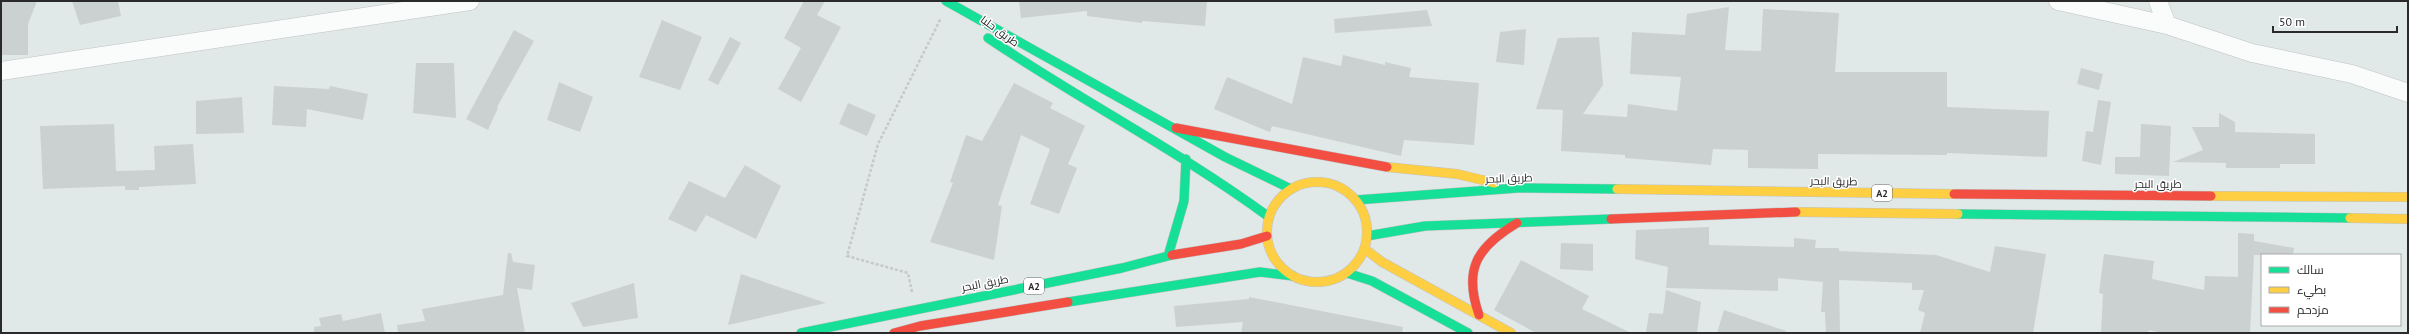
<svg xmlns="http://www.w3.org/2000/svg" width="2409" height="334" viewBox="0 0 2409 334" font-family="'PT Sans',Cairo,sans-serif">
	<rect width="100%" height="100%" fill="#e0e8e8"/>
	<!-- building -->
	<path fill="#cbd1d1" d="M1,1H37L28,24V55H1Z
		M72,1H118L121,16L80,25Z
		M804,1H825L817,15L841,27L801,102L778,89L801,48L784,38Z
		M1019,1H1207L1205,26L1142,21V23L1087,16V11L1021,18Z
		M1729,7L1725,50L1761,51L1763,9L1839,13L1835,72H1947V107L2049,111L2047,157L1947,153V155L1818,154V169L1748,168V150L1713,149L1711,165L1625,158V155L1561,151L1563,110L1536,109L1558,38L1599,37L1603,85L1583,114L1627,117L1628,104L1677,111L1681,77L1630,74L1632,32L1685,35L1687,14Z
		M1427,10L1432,26L1335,33L1334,19Z
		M662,20L702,37L680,90L639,77Z
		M1526,29L1524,65L1496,62L1500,32Z
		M514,30L534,41L497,107L498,108L488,130L466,119Z
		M730,37L741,43L718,85L708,80Z
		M1343,55L1385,65V62L1411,68L1409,77L1479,83L1474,145L1404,140L1401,156L1272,126L1270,132L1267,131L1214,109L1227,77L1292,104L1303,57L1341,66Z
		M416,63H454L456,118L413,113Z
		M2081,68L2103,74L2099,90L2077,84Z
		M559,82L593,97L580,132L547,120Z
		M1014,83L1053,103L1050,108L1085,126L1068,164L1077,168L1059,214L1030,204L1050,149L1021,135L998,205L1002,206L994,260L930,242L953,183L950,182L966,135L982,141Z
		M274,86L329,89L330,86L368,94L363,120L307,109L306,127L272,125Z
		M242,97L244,133L196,134V101Z
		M2098,100L2111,102L2101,165L2082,161L2086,131L2093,132Z
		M848,103L876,115L867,136L839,124Z
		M2219,113L2235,122V132L2315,134V164H2280V168H2226V163L2173,162L2203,150L2192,127H2219Z
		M114,124L116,171L155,170L154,146L193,144L196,184L139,187V190H125V186L43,189L40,126Z
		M2141,124L2171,126L2169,176L2115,174V157H2140Z
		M745,165L781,186L756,239L706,215L696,232L668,219L689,181L725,198Z
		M1709,227V245L1794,247V238L1816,240L1815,248H1839V251L1936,255L1990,272L1995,246L2046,254L2033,333H1920L1925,313L1918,310L1924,290H1912V283L1839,280L1840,333H1826L1825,312H1821L1823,282L1778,278V291L1666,288L1668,267L1635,259L1636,230Z
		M2238,233L2254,234V241L2294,248L2293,255H2254L2250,333H2162L2149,330L2148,333H2101L2103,294L2099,293L2104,254L2154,261L2152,279L2204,290L2205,276L2238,277Z
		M1561,243L1593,244V271L1560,269Z
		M508,253H511L513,262L535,265L532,290L517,288L525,333H398L397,325L425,321L422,309L503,295Z
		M1521,260L1589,296L1582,309L1631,333H1536L1494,310Z
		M741,274L826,303L728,325Z
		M634,283L638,318L583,327L571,303Z
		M1666,290L1701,302L1697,333H1646L1649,313L1663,314Z
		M1249,297L1403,327L1402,333H1241L1243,322L1176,327L1174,306L1249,299Z
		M1724,310L1786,331V333H1717Z
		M381,313L385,333H314V327L321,326L319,318L341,314L343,321Z"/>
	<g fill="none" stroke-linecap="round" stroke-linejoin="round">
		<defs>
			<path id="street" d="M2058,1L2167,25
				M2158,1L2167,25L2252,53L2352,74L2408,93
				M1,71L470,1"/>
			<path id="fast" d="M946,1L1225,157L1291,189
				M988,38C1080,100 1179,151 1269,217
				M1356,200L1518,188L1617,189
				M1958,214L2350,218
				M1367,236L1425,226L1611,219
				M1168,256L1184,201L1186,159
				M1347,273L1372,281L1468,333
				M1068,302L1260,272L1293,276
				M801,333L1122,268L1172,255"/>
			<path id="slow" d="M1387,167L1457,174L1495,183
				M1267 232a50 50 0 1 1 100 0a50 50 0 1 1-100 0Z
				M1617,189L1954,194
				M2211,196L2408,197
				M1796,212L1958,214
				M2350,218L2408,219
				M1365,249L1382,262L1511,333"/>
			<path id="jam" d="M1176,128L1387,167
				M1954,194L2211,196
				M1611,219L1796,212
				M1172,255L1241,244L1267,236
				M1479,315C1463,269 1477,247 1517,223
				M894,333L920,326L1068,302"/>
		</defs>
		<!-- street casing -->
		<use href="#street" stroke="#c1c2c2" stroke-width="19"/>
		<!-- fast casing -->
		<use href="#fast" stroke="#c1c2c2" stroke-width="10"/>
		<!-- slow casing -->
		<use href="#slow" stroke="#c1c2c2" stroke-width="10"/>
		<!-- jam casing -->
		<use href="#jam" stroke="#c1c2c2" stroke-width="10"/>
		<!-- path -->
		<path stroke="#c7c8c8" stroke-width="2.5" stroke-dasharray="3 2" stroke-linecap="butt" d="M912,292L908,273L847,256L878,144L941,18"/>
		<!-- street -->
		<use href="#street" stroke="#fafcfc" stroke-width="18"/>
		<!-- fast -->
		<use href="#fast" stroke="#16e098" stroke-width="9"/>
		<!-- slow -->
		<use href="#slow" stroke="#ffcf43" stroke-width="9"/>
		<!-- jam -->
		<use href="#jam" stroke="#f24e42" stroke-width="9"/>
	</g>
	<g text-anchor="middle" stroke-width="3" stroke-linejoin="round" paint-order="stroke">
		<!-- shield labels -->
		<g fill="#fff" stroke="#6a6a6a" stroke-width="1">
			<rect x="1872" y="185" width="20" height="16" rx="3"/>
			<rect x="1024" y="278" width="20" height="16" rx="3"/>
		</g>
		<g font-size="10" font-weight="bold" fill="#2a2a2a">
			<text x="1882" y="197">A2</text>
			<text x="1034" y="290">A2</text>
		</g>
		<!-- street labels -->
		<g font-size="11" fill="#2a2a2a" stroke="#fff">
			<text transform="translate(1000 31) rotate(36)" y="4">طريق حلبا</text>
			<text transform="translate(1509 178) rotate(-2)" y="4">طريق البحر</text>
			<text transform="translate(1834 181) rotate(1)" y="4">طريق البحر</text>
			<text x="2158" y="188">طريق البحر</text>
			<text transform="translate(985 283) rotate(-11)" y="4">طريق البحر</text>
		</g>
	</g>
	<!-- border -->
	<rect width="2409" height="334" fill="none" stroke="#2a2a2a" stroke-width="4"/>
	<!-- legend -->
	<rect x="2261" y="254" width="140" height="72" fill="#ffffff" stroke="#aaaaaa"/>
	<rect x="2269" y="267" width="20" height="6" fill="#16e098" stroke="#aaaaaa"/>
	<text x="2297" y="274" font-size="12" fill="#2a2a2a">سالك</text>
	<rect x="2269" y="287" width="20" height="6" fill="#ffcf43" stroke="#aaaaaa"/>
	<text x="2297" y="294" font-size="12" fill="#2a2a2a">بطيء</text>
	<rect x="2269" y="307" width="20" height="6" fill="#f24e42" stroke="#aaaaaa"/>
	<text x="2297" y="314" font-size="12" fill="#2a2a2a">مزدحم</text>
	<!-- scale -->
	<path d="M2273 26v6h124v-6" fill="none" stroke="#2a2a2a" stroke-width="2"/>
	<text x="2279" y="26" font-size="12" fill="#2a2a2a" stroke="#ffffff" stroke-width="3" paint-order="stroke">50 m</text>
</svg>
